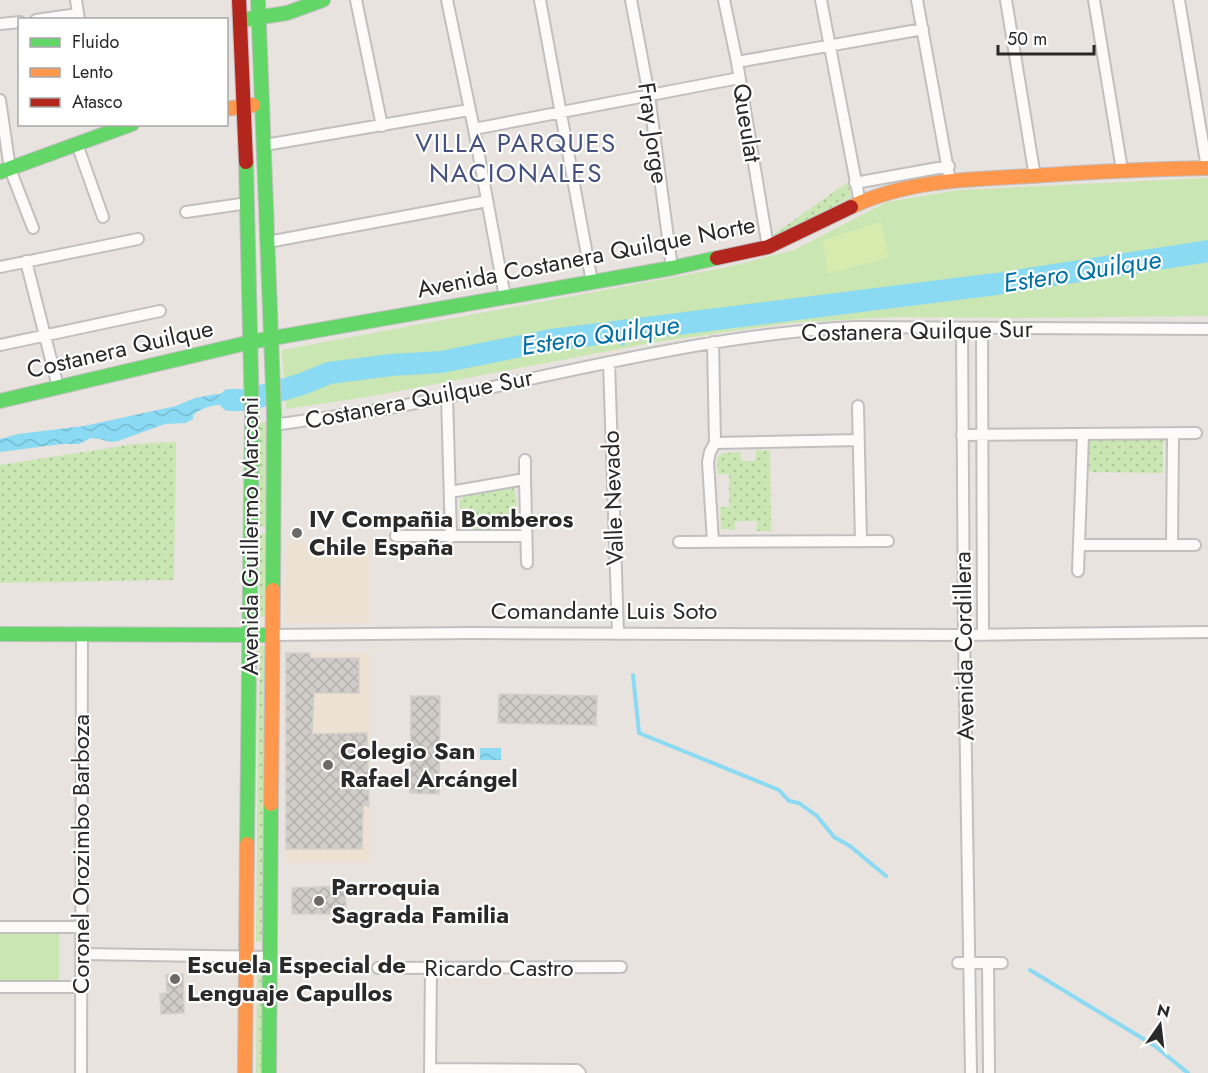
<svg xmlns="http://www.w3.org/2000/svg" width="1208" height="1073" viewBox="0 0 1208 1073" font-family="Jost,sans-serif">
	<defs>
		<pattern id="grass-dots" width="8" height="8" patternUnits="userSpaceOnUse" patternTransform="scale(1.5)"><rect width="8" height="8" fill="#cae6b3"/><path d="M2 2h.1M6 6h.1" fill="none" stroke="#aec59a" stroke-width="1.8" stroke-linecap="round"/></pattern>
		<pattern id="water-waves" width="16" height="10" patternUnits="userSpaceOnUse" patternTransform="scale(1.5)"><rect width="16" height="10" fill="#89daf2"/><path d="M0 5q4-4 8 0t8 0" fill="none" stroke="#76bbd0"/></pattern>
		<pattern id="building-cross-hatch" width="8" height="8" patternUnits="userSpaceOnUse" patternTransform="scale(1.5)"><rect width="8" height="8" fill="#d0cdc9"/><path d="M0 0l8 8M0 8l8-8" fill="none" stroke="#b3b0ad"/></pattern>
	</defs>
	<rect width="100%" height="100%" fill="#e8e3de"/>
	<!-- education -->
	<path fill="#ede2d1" d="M286,542H369V623H286Z
		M286,653H370V862H286Z"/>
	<!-- grass -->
	<path fill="url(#grass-dots)" d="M848,182L851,197L774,238V234Z
		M267,421V526H258L259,424Z
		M1087,439L1163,440V473L1087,472Z
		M176,442L174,580L0,583V465L135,444Z
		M756,450H770L771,531H756L757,521H735V530L721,529L720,507H729V474H718L717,458L723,453L740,452L742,461H755Z
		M513,487C519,497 517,517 514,529H464L460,524V500L466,495Z
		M267,533L266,616L259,617L260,534Z
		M259,646H267L264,942H256Z
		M257,971H265L264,1073H256Z"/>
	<!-- park -->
	<path fill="#cae6b3" d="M1208,178V316L1018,318L894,317L791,323L656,342L373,396L286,409L282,350L728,267L794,250L887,202L959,190Z
		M0,933H59V982L0,983Z"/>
	<!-- pitch -->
	<path fill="#d7ebaf" d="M881,222L889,257L828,274L823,240Z"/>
	<!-- water -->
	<path fill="url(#water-waves)" d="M248,391L247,410C231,401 207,403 193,415V419L186,423L165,424L118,441L110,442L100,439L91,438L79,444H62L0,452V439L18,434L84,426L176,406L195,398L217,394L239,396Z
		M480,748H501V760H480Z"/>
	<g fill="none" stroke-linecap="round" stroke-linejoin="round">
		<!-- stream -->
		<path stroke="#89daf2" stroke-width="4" d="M612,332L623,344
			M633,675L639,733L779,790L789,801L799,803L817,816L834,837L850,846L886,876
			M1030,970L1155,1046L1188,1073"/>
		<!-- river -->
		<path stroke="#89daf2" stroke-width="22" d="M230,400H248L302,384L329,373L391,365L441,362L551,340L996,284L1208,251"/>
	</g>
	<!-- building -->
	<path fill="url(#building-cross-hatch)" stroke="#d3cfca" stroke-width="1.5" d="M286,653H310V658H359V693H314L312,734L367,733L369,806H363L362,849H286Z
		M499,694L597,696L596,725L498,723Z
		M411,696H440L439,794L410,793Z
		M344,886L347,914H292V888Z
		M183,974L184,1013L161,1014L160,994L167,993L166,975Z"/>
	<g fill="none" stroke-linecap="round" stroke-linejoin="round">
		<defs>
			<path id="street" d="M76,0L79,20
				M356,0L382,126
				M447,0L474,129L505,297
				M540,0L592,282
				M631,0L649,95L672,268
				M724,0L737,62L768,247
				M821,0L860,203
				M917,0L950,181
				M1006,0L1035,177
				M1094,0L1122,170
				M1179,0L1207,168
				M36,20L78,14
				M0,24L20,22
				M737,62L923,29
				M0,100L10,169L33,228
				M474,129L739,78
				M77,144L103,217
				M265,145L469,110
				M855,183L949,166
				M186,212L248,203
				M268,242L487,201
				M26,261L58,387
				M0,267L138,239
				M962,329L964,635L971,1073
				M982,329L983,635
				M713,342L715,443L859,440
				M0,345L160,311
				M609,362L618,634
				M447,396L451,537
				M858,406L861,541
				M274,425C314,419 355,414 395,407C548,378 699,335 855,327L1208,329
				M962,435L1196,433
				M525,479V460
				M450,492L525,479L527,563
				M396,536H526
				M679,542L888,541
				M713,542L708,462L710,452L715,443
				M1079,545H1195
				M1172,545L1173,435
				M1078,571L1083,435
				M272,635L472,633L964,635L1208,632
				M0,927H81
				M81,954L270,957
				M958,963H1002
				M988,963L989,1073
				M378,968L621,967
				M0,987H81
				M430,1069L577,1070L580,1073
				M81,1073L82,635
				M430,1073L431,968"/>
			<path id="fast" d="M258,0L274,414L273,590
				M248,19L287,13L323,0
				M246,162L252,417L247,844
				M0,172L132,124
				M0,401L251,342L672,268L717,258
				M0,634L272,635
				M269,1073L271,804"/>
			<path id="slow" d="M226,109L253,105
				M851,207C907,180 970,179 1030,176C1089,172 1149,169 1208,168
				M271,804L273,590
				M245,1073L247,844"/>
			<path id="jam" d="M239,0L246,162
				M717,258L768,247L851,207"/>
		</defs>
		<!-- street casing -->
		<use href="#street" stroke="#c1bfc0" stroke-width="14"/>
		<!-- fast casing -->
		<use href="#fast" stroke="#c1bfc0" stroke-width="16"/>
		<!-- slow casing -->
		<use href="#slow" stroke="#c1bfc0" stroke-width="16"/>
		<!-- jam casing -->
		<use href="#jam" stroke="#c1bfc0" stroke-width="16"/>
		<!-- street -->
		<use href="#street" stroke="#fcfbfa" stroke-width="10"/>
		<!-- fast -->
		<use href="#fast" stroke="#63d668" stroke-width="14"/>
		<!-- slow -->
		<use href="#slow" stroke="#ff974d" stroke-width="14"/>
		<!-- jam -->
		<use href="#jam" stroke="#b3261e" stroke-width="14"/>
	</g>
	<!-- markers -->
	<g fill="#6c6a68" stroke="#fff" stroke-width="2">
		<circle cx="297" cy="533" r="6"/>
		<circle cx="328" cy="765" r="6"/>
		<circle cx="319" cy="901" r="6"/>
		<circle cx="175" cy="979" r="6"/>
	</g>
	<g text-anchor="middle" stroke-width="4.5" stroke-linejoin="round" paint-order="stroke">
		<!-- street labels -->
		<g font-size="24" fill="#292929" stroke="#fff">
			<text transform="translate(747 123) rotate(81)" y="8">Queulat</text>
			<text transform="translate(653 133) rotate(82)" y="8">Fray Jorge</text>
			<text transform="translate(586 257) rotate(-11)" y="8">Avenida Costanera Quilque Norte</text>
			<text transform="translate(917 331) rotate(-1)" y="8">Costanera Quilque Sur</text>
			<text transform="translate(120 349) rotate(-13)" y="8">Costanera Quilque</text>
			<text transform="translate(419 399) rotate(-11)" y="8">Costanera Quilque Sur</text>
			<text transform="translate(613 498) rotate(-92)" y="8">Valle Nevado</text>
			<text transform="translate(250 536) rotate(-90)" y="8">Avenida Guillermo Marconi</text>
			<text x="604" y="619">Comandante Luis Soto</text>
			<text transform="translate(964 646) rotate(-91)" y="8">Avenida Cordillera</text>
			<text transform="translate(81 854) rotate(-90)" y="8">Coronel Orozimbo Barboza</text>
			<text x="499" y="976">Ricardo Castro</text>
		</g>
		<!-- poi labels -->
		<g font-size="24" font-weight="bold" fill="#292929" stroke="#fff" text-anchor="start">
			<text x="309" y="527">IV Compañia Bomberos<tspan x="309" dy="28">Chile España</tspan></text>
			<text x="340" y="759">Colegio San<tspan x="340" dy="28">Rafael Arcángel</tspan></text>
			<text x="331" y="895">Parroquia<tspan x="331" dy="28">Sagrada Familia</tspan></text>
			<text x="187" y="973">Escuela Especial de<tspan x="187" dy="28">Lenguaje Capullos</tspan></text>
		</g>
		<!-- neighbourhood labels -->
		<g font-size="26" letter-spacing="1.5" fill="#45517e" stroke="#fff">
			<text x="516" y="152">VILLA PARQUES<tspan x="516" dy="30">NACIONALES</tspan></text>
		</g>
		<!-- water labels -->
		<g font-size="26" font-style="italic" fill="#0071a5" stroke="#fff">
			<text transform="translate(1082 271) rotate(-9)" y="9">Estero Quilque</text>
			<text transform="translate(600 335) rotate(-8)" y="9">Estero Quilque</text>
		</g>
	</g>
	<!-- legend -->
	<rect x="18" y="18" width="210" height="108" fill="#ffffff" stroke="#a9a9a9" stroke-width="1.5"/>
	<rect x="30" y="38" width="30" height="9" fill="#63d668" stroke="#a9a9a9" stroke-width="1.5"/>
	<text x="72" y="48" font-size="18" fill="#292929">Fluido</text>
	<rect x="30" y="68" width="30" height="9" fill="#ff974d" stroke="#a9a9a9" stroke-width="1.5"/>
	<text x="72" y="78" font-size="18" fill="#292929">Lento</text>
	<rect x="30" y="98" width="30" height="9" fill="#b3261e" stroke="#a9a9a9" stroke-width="1.5"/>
	<text x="72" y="108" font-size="18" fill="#292929">Atasco</text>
	<!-- north arrow -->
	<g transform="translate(1160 1025) rotate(14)" stroke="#ffffff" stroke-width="4.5" paint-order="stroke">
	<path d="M0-4.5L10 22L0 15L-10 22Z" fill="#292929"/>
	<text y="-9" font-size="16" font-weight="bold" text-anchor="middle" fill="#292929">N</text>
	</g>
	<!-- scale -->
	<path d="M998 45v9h96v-9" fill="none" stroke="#292929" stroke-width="3"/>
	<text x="1007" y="45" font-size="18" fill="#292929" stroke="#ffffff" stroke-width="4.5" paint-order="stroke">50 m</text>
</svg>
